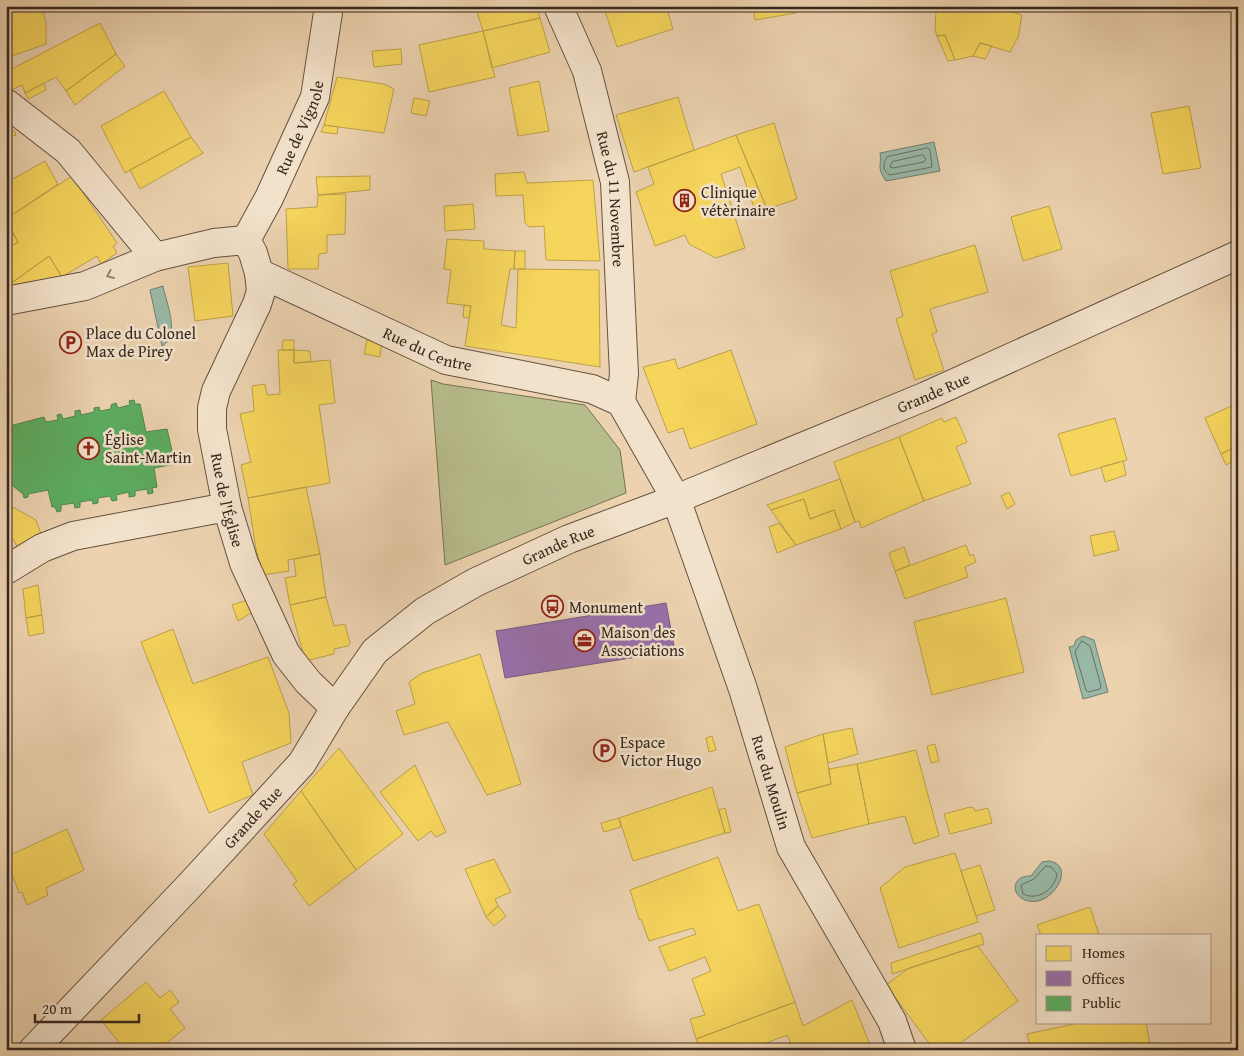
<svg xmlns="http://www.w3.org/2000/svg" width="1244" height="1056" viewBox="0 0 1244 1056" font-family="'Gentium Book Plus',serif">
	<rect width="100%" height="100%" fill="#ecd2af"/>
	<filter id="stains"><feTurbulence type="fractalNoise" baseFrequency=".004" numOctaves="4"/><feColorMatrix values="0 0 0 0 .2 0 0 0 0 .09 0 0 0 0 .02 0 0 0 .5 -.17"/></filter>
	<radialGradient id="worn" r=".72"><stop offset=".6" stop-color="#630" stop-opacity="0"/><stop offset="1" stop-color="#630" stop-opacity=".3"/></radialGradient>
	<!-- green -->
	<path fill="#b7bc8b" stroke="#767254" d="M431,380L443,384L585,405L620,450L626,493L445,565Z"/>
	<!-- water -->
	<path fill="#99b8a7" stroke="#717e70" d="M934,142L940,171L886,181C876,167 882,166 880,153Z
		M163,286C166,302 181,336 162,346L150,290Z
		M1083,636L1094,640L1108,692L1083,699L1069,647L1074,646L1076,640Z
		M1049,861C1074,865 1057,897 1038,901C1011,905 1007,875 1031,876L1042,862Z"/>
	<!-- homes -->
	<path fill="#f6d55c" stroke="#bca149" d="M6,6H41L46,22V44L6,58Z
		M475,6H536L540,18L483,31Z
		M611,6H666L673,29L617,47L604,8Z
		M753,6H795L796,13L755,20Z
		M958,6H992L1022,15L1018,37L1010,52L980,43L973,56L955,60L945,35L937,36L935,30L936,10Z
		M540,18L550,52L492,68L483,31Z
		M100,23L116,54L66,91L56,77L25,93L22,85L9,91L6,87V72Z
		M483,31L495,77L429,92L419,45Z
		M945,35L955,60L948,61L937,36Z
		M980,43L992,46L985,59L973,56Z
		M401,49L402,64L374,67L372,51Z
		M116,54L125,66L75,105L66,91Z
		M337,77L384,84L394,89L384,133L324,125Z
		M539,81L549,131L518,136L509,88Z
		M44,83L46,90L28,99L25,93Z
		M164,91L191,137L125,173L101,126Z
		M678,97L694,150L634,172L616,115Z
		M414,98L430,101L426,116L411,113Z
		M1189,106L1201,168L1163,174L1151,113Z
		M774,123L797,199L767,209L736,135Z
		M6,124L15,132L16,135L6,138Z
		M324,125L338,127L337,134L321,132Z
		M736,135L767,209L756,213L740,167L721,174L745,248L716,258L689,244L685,235L655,246L636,192L654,184L648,167Z
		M191,137L203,153L140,189L130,170Z
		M45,161L58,184L6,219V183Z
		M524,172L527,183L593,180L600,261L546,260L544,226L529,227L525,223L523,195L496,196L495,174Z
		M72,176L117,243L113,246L117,253L101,264L97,256L62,277L49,256L6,287V250L18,242L6,219Z
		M370,176V190L318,195L316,177Z
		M346,194L345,234L327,235V253L319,254L318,269H288L286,209L317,207L318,195Z
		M473,204L475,229L445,231L444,206Z
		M1049,206L1062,249L1023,261L1011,217Z
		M6,222L18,242L6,250Z
		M447,239L484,241V249L515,251L514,269H510L501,325L516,328L518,269L599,270L600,367L465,346L471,306L447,303L451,270L444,269Z
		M975,245L988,292L930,309L937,332L932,334L944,370L915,380L896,319L903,316L890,271Z
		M515,251H525V269H514Z
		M49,256L62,277L6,289V287Z
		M228,263L233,316L195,321L188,267Z
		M464,305L471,306L469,318L463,317Z
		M283,340H294V350H282Z
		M367,340L382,343L380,357L364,354Z
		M278,350H294V363L330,360L335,403L319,405L330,483L248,498L241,465L251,462L240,414L254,411L252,386L265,384L267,395L280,394Z
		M294,350L310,351L311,362L294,363Z
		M731,350L757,424L690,449L683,428L668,433L643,367L675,359L678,369Z
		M1238,403V446L1221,454L1205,418Z
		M956,417L967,442L956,447L971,484L924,501L899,437L942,418L944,422Z
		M1115,418L1127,460L1071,476L1058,434Z
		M899,437L924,501L861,528L859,521L855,522L834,462Z
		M1238,446V459L1226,465L1221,454Z
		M1123,461L1126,475L1105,482L1101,467Z
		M840,479L855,522L841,529L834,510L810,519L804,499L771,510L767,505Z
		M306,487L320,554L288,560L289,571L263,575L256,549L248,498Z
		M1009,492L1015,504L1007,509L1001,496Z
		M804,499L810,519L834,510L841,529L796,545L771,510Z
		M7,504L36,520L41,534L17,546L10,534L6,535Z
		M779,523L796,545L777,553L769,527Z
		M1114,531L1119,550L1094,556L1090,536Z
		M966,545L970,556L973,554L976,562L965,567L968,577L905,599L895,571Z
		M904,547L910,565L895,571L889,553Z
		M320,554L326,597L290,605L285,578L296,576L294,559Z
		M38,585L42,615L26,618L23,589Z
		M326,597L334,626L345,624L350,643L348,646L334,649V654L305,661L290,605Z
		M1006,598L1024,672L932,695L914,622Z
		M247,600L251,613L238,621L232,605Z
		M42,615L44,633L29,636L26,618Z
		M173,629L193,684L268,657L289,713L291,743L242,762L253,795L209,813L141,642Z
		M480,654L521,784L487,795L448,722L404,735L396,711L415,704L409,682L422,673Z
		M852,728L858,754L828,763L823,734Z
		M823,734L831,784L797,793L785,747Z
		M712,736L716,750L709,752L706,738Z
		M935,744L939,761L931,763L927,746Z
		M339,748L403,834L356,870L301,791Z
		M916,750L939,836L914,844L905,816L869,824L857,764Z
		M857,764L869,824L812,838L797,793L831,784L829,769Z
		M415,765L446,832L436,837L431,831L418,841L380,792Z
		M712,787L725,833L633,861L619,818Z
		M301,791L356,870L309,906L293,884L297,881L264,834Z
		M970,807L974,808L975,811L988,808L992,823L950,834L944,814Z
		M725,808L731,832L725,833L719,810Z
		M619,818L621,827L604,832L601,823Z
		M67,829L84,870L46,888L48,895L27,905L22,892L19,893L6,857Z
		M955,853L978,922L899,948L880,888L905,867Z
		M718,857L738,911L759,904L795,1002L696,1039L690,1019L705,1015L692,979L711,971L705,957L669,971L659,947L696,934L693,928L649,941L641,919H639L630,890Z
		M494,859L511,892L495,899L498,906L486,917L465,869Z
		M980,865L995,910L976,916L961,871Z
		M498,906L506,916L494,926L486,917Z
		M1090,907L1099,935H1041L1037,925Z
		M981,933L984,944L892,974L891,963Z
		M978,946L1018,1001L951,1050H934L886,985L909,968Z
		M146,982L160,998L170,990L179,1002L170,1009L185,1028L158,1050H125L101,1020Z
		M852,1000L872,1050H794L787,1035L748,1050H701L696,1039L795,1002L803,1026Z
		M1083,1022H1146L1151,1050H1031L1027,1034Z"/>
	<!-- offices -->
	<path fill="#9970ab" stroke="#7b5a81" d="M666,603L675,651L505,678L496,631Z"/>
	<!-- public -->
	<path fill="#5aae61" stroke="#4f864d" d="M134,400L135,404H140L146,432L167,429L175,464L154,468L157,487L152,488L153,493L148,494L147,489L135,491V496L129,497V492L116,495L117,500L112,501L110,496L98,498V503L93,504L92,500L80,502V507L75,508L74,503L61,505V511L57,512L55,507H52L48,490L28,494V497L24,498L23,494L13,486L6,487V427L44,417L46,422L58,420L57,415L61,414L63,419L75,416V411L80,410L81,415L94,412V408L99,407L100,411L111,409V405L116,403L118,408L130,405L129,401Z"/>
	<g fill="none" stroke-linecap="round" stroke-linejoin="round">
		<!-- shore -->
		<path stroke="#677062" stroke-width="1" d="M928,148L930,150L932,167L890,175C882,171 883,163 887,157Z
			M923,155L926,159L924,162L893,168L890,167L892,162Z
			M1082,641L1090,646L1101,686L1100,689L1088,692L1086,690L1075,652Z
			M1046,866L1051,867L1057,874C1055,890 1037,901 1023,894L1021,885L1034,879Z"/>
		<defs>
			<g id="minor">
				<path id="s1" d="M558,6L587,71L615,182L624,374L621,402"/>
				<path d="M6,103L68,151L155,257"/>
				<path id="s2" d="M246,240L269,198L315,97L329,6"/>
				<path id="s3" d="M259,273L261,291L257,304L216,391L212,408V429L227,507L244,563L286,654L308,682L335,708"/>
				<path id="s4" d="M6,301L85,286L155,257L214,243L246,240L253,253L259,273L446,360L592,389L621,402L676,499L743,689L791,847L892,1021L902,1050"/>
				<path d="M6,570L42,548L73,536L227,507"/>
				<path id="s5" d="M33,1050L192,883L302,763L335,708L375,651L425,611L476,582L569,539L676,499L926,396L1238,255"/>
			</g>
		</defs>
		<!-- minor casing -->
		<use href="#minor" stroke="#635242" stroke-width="30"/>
		<!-- minor -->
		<use href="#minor" stroke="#f3e2cb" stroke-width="28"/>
	</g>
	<!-- one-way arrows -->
	<defs><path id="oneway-chevron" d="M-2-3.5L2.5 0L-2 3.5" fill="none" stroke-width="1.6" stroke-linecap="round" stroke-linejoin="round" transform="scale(1.25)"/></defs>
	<use stroke="#948474" href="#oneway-chevron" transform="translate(110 275) rotate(157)"/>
	<!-- icons -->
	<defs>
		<symbol id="building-ring" viewBox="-11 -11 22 22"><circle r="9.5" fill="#f3e2cb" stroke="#8f2418" stroke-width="1.5"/><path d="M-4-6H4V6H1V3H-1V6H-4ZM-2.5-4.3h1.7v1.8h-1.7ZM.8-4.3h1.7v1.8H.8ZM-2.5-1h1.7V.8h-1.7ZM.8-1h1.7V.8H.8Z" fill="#8f2418"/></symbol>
		<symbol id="parking-ring" viewBox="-11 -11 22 22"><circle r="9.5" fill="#f3e2cb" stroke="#8f2418" stroke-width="1.5"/><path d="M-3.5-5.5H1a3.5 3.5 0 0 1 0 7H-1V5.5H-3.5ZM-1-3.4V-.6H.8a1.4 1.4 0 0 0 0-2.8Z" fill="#8f2418"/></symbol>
		<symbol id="church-ring" viewBox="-11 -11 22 22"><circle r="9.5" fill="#f3e2cb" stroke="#8f2418" stroke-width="1.5"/><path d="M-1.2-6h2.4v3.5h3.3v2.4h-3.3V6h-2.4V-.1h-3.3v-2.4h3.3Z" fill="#8f2418"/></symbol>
		<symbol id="bus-ring" viewBox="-11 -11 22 22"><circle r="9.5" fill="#f3e2cb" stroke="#8f2418" stroke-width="1.5"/><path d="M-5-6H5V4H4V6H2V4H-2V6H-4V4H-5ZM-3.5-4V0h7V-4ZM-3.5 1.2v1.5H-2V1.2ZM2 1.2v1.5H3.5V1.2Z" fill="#8f2418"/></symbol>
		<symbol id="office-ring" viewBox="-11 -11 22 22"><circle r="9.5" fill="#f3e2cb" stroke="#8f2418" stroke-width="1.5"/><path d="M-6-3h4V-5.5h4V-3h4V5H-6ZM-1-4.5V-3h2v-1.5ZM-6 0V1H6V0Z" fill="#8f2418"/></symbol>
	</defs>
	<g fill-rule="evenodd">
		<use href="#building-ring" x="672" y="188" width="25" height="25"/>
		<use href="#parking-ring" x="58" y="330" width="25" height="25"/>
		<use href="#church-ring" x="76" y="436" width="25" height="25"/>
		<use href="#bus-ring" x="540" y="594" width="25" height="25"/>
		<use href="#office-ring" x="572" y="628" width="25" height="25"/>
		<use href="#parking-ring" x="592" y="738" width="25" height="25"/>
	</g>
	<g text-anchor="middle" stroke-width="5" stroke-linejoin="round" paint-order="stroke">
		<!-- street labels -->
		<g font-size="16" fill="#35271e" stroke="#f3e2cb">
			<text dy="6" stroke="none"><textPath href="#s2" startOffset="125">Rue de Vignole</textPath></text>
			<text dy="6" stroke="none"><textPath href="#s1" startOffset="202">Rue du 11 Novembre</textPath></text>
			<text dy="6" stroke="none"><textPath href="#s4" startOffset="470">Rue du Centre</textPath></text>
			<text dy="6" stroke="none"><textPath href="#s5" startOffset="1145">Grande Rue</textPath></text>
			<text dy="6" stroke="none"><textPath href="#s3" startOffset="239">Rue de l'Église</textPath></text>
			<text dy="6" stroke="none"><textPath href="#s5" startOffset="740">Grande Rue</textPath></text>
			<text dy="6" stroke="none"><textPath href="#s4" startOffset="1082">Rue du Moulin</textPath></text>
			<text dy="6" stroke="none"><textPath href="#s5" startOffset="320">Grande Rue</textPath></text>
		</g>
		<!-- poi labels -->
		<g font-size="16" fill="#35271e" stroke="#f3e2cb" text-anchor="start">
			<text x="701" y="198">Clinique<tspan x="701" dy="18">vétèrinaire</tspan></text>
			<text x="86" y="339">Place du Colonel<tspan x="86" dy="18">Max de Pirey</tspan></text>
			<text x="105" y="445">Église<tspan x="105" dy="18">Saint-Martin</tspan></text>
			<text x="569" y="613">Monument</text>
			<text x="601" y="638">Maison des<tspan x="601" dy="18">Associations</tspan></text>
			<text x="620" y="748">Espace<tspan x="620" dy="18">Victor Hugo</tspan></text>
		</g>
	</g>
	<!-- margin -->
	<rect width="1244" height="1056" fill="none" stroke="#ecd2af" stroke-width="25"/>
	<rect x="8" y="8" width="1229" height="1041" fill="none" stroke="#35271e" stroke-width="2.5"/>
	<rect x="12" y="12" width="1219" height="1031" fill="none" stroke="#35271e"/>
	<!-- legend -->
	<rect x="1036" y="934" width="175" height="90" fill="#f3e2cb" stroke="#a79786"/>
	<rect x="1046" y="946" width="25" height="15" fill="#f6d55c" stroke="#a79786"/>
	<text x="1082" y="958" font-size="15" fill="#35271e">Homes</text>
	<rect x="1046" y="971" width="25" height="15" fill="#9970ab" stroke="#a79786"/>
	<text x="1082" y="984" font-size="15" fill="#35271e">Offices</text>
	<rect x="1046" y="996" width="25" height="15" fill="#5aae61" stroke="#a79786"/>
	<text x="1082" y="1008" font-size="15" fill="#35271e">Public</text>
	<!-- scale -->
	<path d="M35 1014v8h104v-8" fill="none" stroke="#35271e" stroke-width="2.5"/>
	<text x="42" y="1014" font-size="15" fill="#35271e" stroke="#f3e2cb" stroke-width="4" paint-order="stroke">20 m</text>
	<rect width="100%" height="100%" filter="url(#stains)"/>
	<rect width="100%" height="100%" fill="url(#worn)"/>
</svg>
